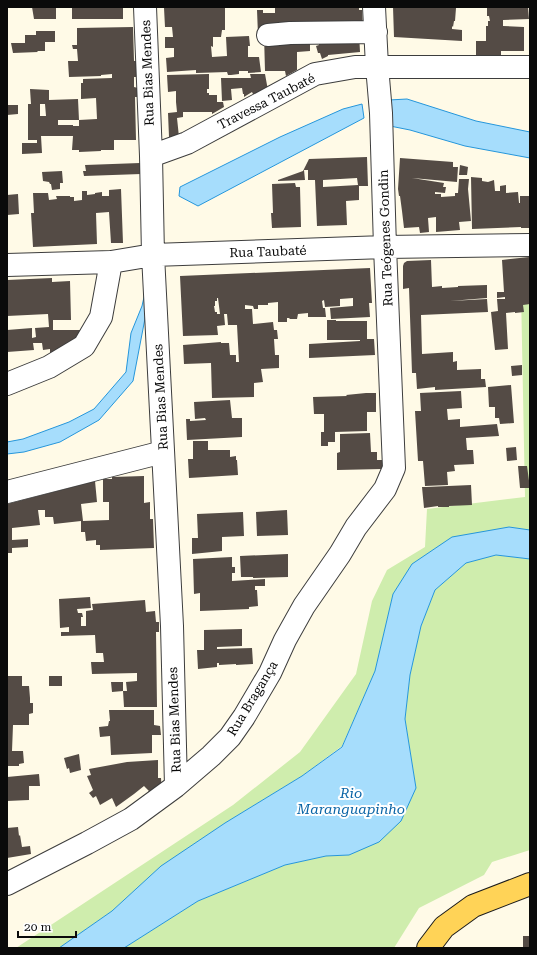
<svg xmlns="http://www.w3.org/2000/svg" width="537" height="955" viewBox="0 0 537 955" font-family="'Roboto Serif',serif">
	<rect width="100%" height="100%" fill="#fffae7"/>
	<!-- green -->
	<path fill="#cfedad" d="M530,290V530L509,527L393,594L375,671L342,746L302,776L225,823L162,866L112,911L59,948H16L233,805L300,752L356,674L372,601L387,570L425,547L427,509L525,497L521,292Z
		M496,555L530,559V850L492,862L484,875L419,908L394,948H124L198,901L285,865L326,856L349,855L416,788L405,719L410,675L421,626L435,590L466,563Z"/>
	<!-- water -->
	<path fill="#a6ddfc" stroke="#2596db" d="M407,99L476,121L530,132V158L465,146L410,130L390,126L389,100Z
		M362,104L364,118L198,206L179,196L180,187L280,137L343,109Z
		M146,288L147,308L133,381L99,420L60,442L24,452L7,454V442L23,439L69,422L94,409L126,372L131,333L142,306Z
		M509,527L530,530V559L496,555L466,563L435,590L421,626L410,675L405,719L416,788L401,821L379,842L349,855L326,856L285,865L198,901L124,948H59L112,911L161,866L225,823L302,776L342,747L375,671L393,594L412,564L452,537Z"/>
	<!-- building -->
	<path fill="#544b45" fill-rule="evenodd" d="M32,7H56V19H34Z
		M72,7H123V19H72Z
		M172,7H225V30H222L221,37H213V47L211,46L212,57L227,56L226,37L249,36L250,46H248V57H259L261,72L248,73V71H239V74L231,75H228L227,72L196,73V70L167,72L166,58L174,57V48H165V37H173L172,27H165L164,8H172Z
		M275,7H359V10H362L363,28L258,35L257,10H263V13H275Z
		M393,7H430L456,8L455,21H454L453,27L452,26V29L462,30V41L394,37Z
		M494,7H528L529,19L503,20V26L524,27V51H501V56H476V41H486V26H488V21H490L489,16H487V8Z
		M133,27L134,61H137V77H134V87L138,88L139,97H135L136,140H114V150H101V151L79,152V150H72L73,136H41L42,153L22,154V143H37V140H28V104H31L30,89L49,90V100L78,99L79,120H58V125H73V126H79V120L97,119L96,98L81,99V83H83V79L112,78V74L101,75V76L69,77L68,61H78L77,49H73L72,45H77V28ZM40,104H45L46,116H40Z
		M36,31H55V42H45V51H37L38,52L13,53L11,43H25V35H36Z
		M359,33L360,52L328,55V56L322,59L320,53H318L316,46L319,45L318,34Z
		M310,34V51L297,52V70L286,76L285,71H265L264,35Z
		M209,74V89H207V93H209V95H217V102H223L224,107L212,114V112H183V117L177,118L179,137H169L168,113L177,112L176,102V91L168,92L167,75Z
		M250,74H265L267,85L268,89L254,96L252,92L244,97V94H243L242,88L231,89L232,100L222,101L221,78H251Z
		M7,105H18V114L7,115Z
		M367,157L368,186H359V200L346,201L347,225L317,226L315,180H308V170H304L305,180L278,181V180L303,171L309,159ZM357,178L358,185L323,187V180Z
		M400,158L453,162V167H458L457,182L412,178L444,183L443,187H446L445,193L435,192V194H441V197L455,196V193H458L459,179H469L468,189L471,221L459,222L460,230L436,232V217L428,218L429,232L420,233L419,227L404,228L402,211L400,196H399L398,189Z
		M140,163L141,174L84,176L83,171H86L85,165Z
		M460,165L468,167L467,175H459Z
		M62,171L63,183H60V189L52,190L51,184H50L49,182L43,181L42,172Z
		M471,177L482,178V181L488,182L494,180L495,191H500V186L506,185V193L518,192L519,203H520V196H530V228H521V227L472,229Z
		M295,183L296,187H300L301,227L272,228L271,213H273L272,184Z
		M121,189L123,243H111L109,212L96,213L97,244L33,247L31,213H34L33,193H48L49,200L57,199L56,196H70V197H74V201L82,200V191H87V195L95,194V193L102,192V196H109V190Z
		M18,194L19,214L7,215V195Z
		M529,257V262H530V304L523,305L524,312L515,313V312L506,313L508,349L495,350L491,312L498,311L497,299H505V297L497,298V292H504L502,260Z
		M431,260L432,287L442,286V288L458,287V286L487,285V298L450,301L487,299L488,312L421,315L422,354L453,352V362L457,361V370L481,369V379H485L486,387L435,390V387L417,389L416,373H412L409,288L403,289V266L404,263L407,261Z
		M370,268L372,303H369L370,317L331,319L330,308L353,306V298L340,299V306L325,307L324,300L322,301L323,308H325L326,317H308V313L298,314L297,319H289L290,318H287V322H278V302L268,303V305H258V309H254L253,306L245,305V309H252L253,324L273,322L274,330H277L278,339H274L275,355H279V368L261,369L263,382L254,383V397L212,398L211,363L184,364L183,345L221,342V343H229L230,355H236V362H239L237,325H228L227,314H224L225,325L217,326L218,335L183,336L180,276ZM217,298H218L220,314H217V312H215L214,306H215V301H217Z
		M52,278V282L70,281L71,320H53V330H82L75,340L50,355V349L43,350L42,343H33L34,350L7,352V330L32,328V338L36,337L35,328L49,327L48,314L7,316V280Z
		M327,320H336V321H367V339H374L375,355L309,358V344L360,341V340H327Z
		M522,365V375L512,376L511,366Z
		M511,385L514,423L500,424L499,418H495V407H489L488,387Z
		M461,391L462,408L447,409L448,420L460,419V427L497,424L499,436L466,438L467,450H473L474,464L454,465L455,471L447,472L448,485L425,486L423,461H418L415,411H421L420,393Z
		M366,393H376V412H367V431L335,432V442H328V446H321V432H324V414H314L313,397L347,396L346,395Z
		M230,400L232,418H242V437L187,440L186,419H190V421L206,420L205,418L195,419L194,402Z
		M370,433L371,452H377V460H382V469L337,470V453L340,452V434Z
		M193,441H208V450H230V457L236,456V460H237L238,475L189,478L188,459H193Z
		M516,447L517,460L507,461L506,448Z
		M518,466H527L530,488H520Z
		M144,476V503L150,502V519H153L154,548L100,550V545H96V540L86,541L85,532H81V521L54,524L53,517H45V510H38L40,525L12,528V540L28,539V547L12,548V553H7V504L95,481L97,502L81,504L83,521L109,520V502H103V479H112V477Z
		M471,485L472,505L449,506V507H438V506L424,508L422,487H426Z
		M287,510L288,535L257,536L256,512Z
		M243,512L244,536L222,537V551L192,554V538H198L197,514Z
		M288,554V577L253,578V577H241L240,556Z
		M232,557V567H235V573H232V581L265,579V586H255V590H257L258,606L249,607V609L200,611V593L194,594L193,559Z
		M90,597L91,608L77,609L78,613H82L83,617H81V626H86V611L93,610L92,604L145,600L146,612L155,611L156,622H159V632H156L157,707H124L123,691H127L126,682L137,681V673L92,674L91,662H104L103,653H96L95,635L61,636V632H69V627L60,628L59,599Z
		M242,629V646L217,647V649L252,648L253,664L236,665V664L219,665V663H217V667L198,669L197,650H204V630Z
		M7,676H22V686H29L30,698V703H33V713L29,714V725H13L12,751H23L24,763L19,764V766H7Z
		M49,676H62V686H49Z
		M111,682H123V691L112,692Z
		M109,710H154V725L160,726L161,735H152V753L111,755L110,736L100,737L99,727L108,726L109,721H110Z
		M79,754L81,770L70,773L69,768L67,769L64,758Z
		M158,760V778H161L162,794L155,800L148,792L149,791L144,786L134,794L116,807L112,798L100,805L96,796L93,798L89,793L93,790L87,776L91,775L89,769L127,762Z
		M39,774L40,786H29V800L7,801V777Z
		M18,827L19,836L20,835L22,847L30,846L31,854L7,858V828Z
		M523,936H530V948H523Z"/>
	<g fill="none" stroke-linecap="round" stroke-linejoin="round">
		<defs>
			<path id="minor" d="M145,7L151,156L153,255L172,626L176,786
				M268,35L290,33L376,32
				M151,156L187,143L315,74L355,67H530
				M7,265L111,262L153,255L385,247L530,245
				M7,384L49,367L84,346L101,317L111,262
				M7,492L163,452
				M7,884L87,843L131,819L176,786L211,756L230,737L244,717L270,673L285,640L304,606L340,554L356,527L385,489L394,468L385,247L381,113L377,66L374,7"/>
			<path id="major" d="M428,948L444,927L473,906L530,884"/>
		</defs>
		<!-- minor casing -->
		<use href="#minor" stroke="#3d3d3d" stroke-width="24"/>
		<!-- major casing -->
		<use href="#major" stroke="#1b1b1b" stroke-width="24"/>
		<!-- minor -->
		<use href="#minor" stroke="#fff" stroke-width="22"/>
		<!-- major -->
		<use href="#major" stroke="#ffd357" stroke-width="22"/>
	</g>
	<g text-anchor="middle" stroke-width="4" stroke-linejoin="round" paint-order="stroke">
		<!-- street labels -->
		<g font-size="13" fill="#0a0a0a" stroke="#fff">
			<text transform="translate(147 73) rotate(-92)" y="5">Rua Bias Mendes</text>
			<text transform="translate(266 101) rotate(-27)" y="5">Travessa Taubaté</text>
			<text transform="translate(385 238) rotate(-92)" y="5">Rua Teógenes Gondin</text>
			<text transform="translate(268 251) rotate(-2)" y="5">Rua Taubaté</text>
			<text transform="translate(160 397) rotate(-93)" y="5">Rua Bias Mendes</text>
			<text transform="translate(252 698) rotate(-59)" y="5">Rua Bragança</text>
			<text transform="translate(174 720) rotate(-92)" y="5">Rua Bias Mendes</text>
		</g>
		<!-- water labels -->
		<g font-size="14" font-style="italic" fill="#0964a6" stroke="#fff">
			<text x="351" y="798">Rio<tspan x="351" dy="16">Maranguapinho</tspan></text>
		</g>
	</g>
	<!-- border -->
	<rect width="537" height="955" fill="none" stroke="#0a0a0a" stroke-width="16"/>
	<!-- scale -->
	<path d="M18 931v6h58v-6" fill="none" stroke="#0a0a0a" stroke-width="2"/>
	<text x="24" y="931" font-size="12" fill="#0a0a0a" stroke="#ffffff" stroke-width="3" paint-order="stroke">20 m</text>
</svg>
